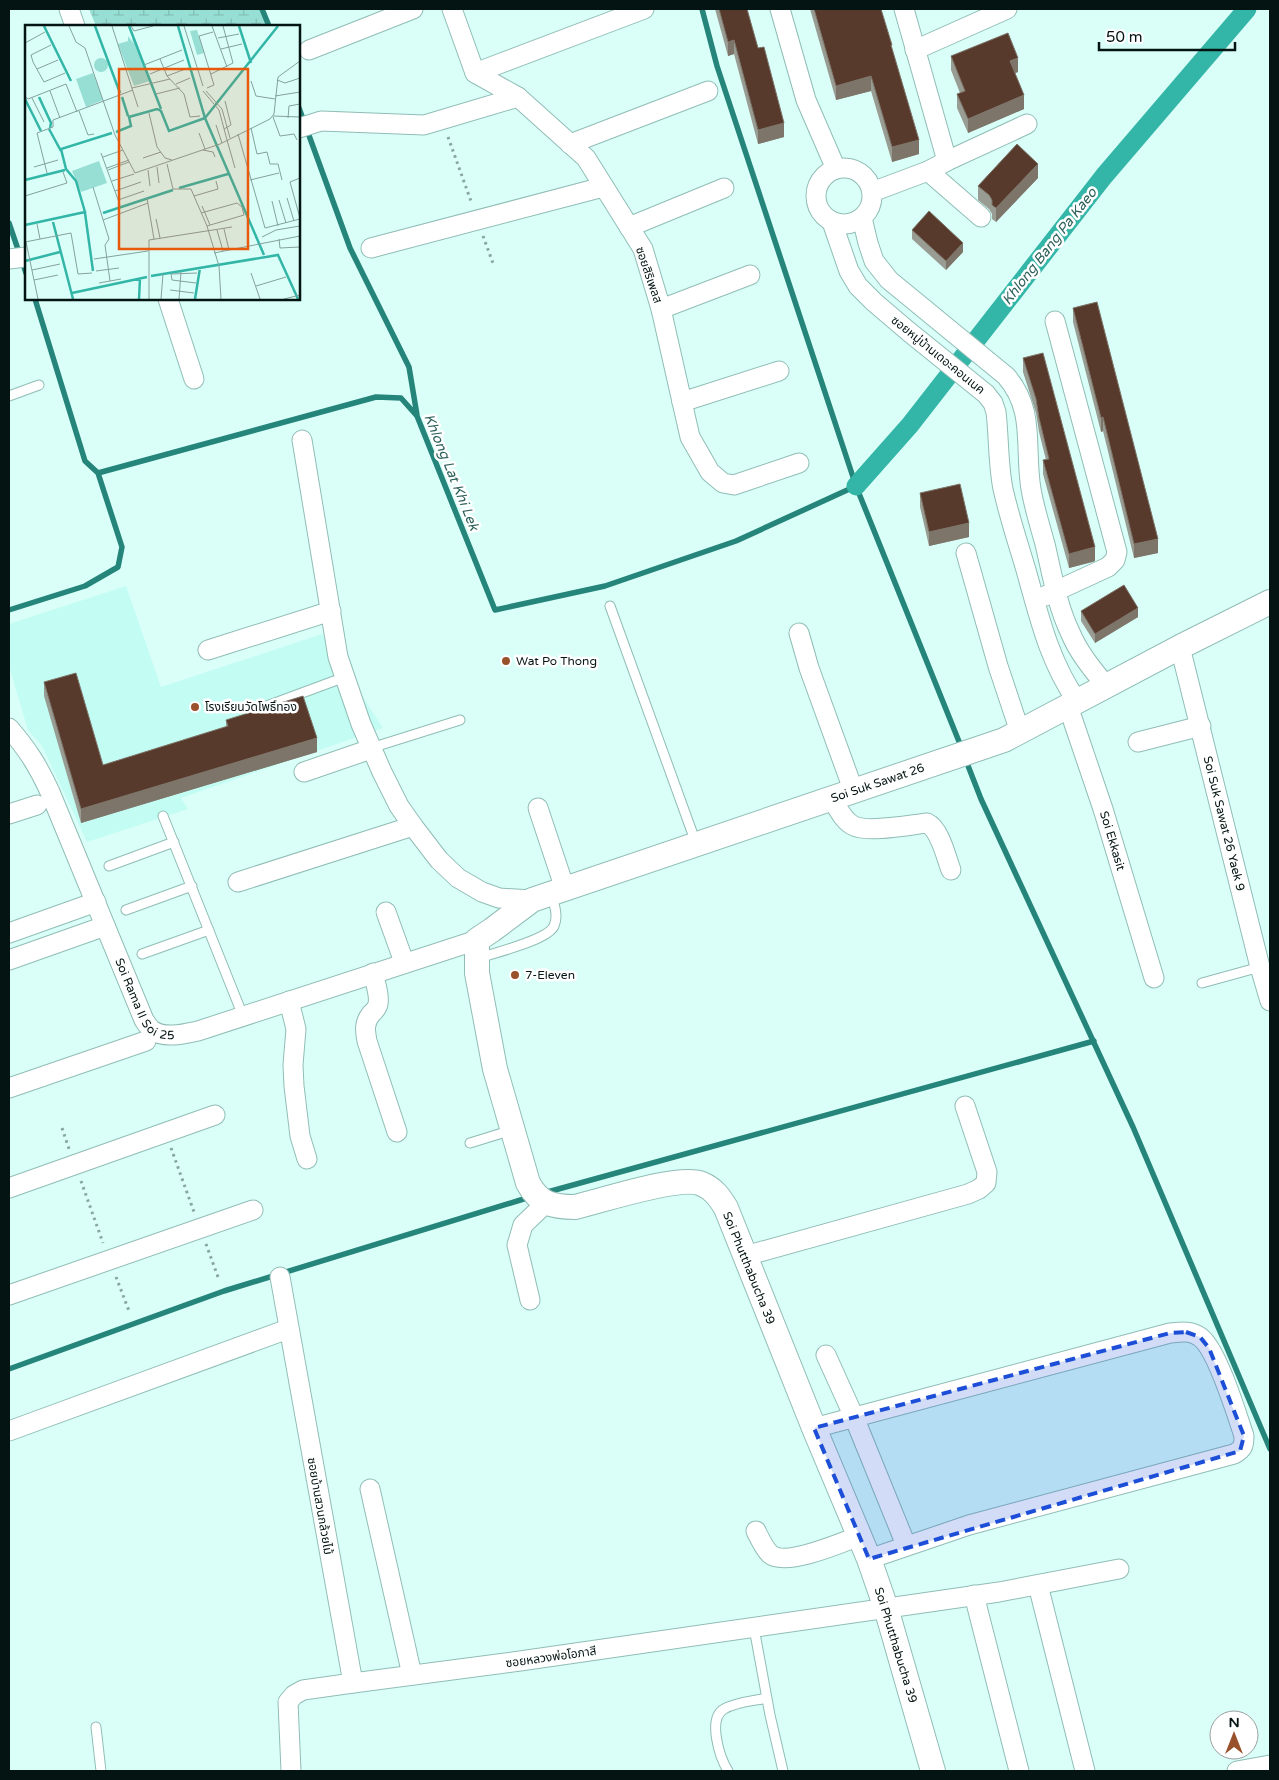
<svg xmlns="http://www.w3.org/2000/svg" width="1279" height="1780" viewBox="0 0 1279 1780" font-family="'Varela Round','Noto Sans Thai',sans-serif">
	<defs>
		<pattern id="wetland-marsh" width="20" height="14" patternUnits="userSpaceOnUse" patternTransform="scale(1.25)"><rect width="20" height="14" fill="#97dfd4"/><path d="M1 5h8M5 5V1M11 12h8M15 12V8" fill="none" stroke="#80beb5"/></pattern>
	</defs>
	<rect width="100%" height="100%" fill="#dafff9"/>
	<!-- built -->
	<path fill="#c3fcf3" d="M126,586L161,687L322,634L383,728L181,798L188,809L87,842L42,746L28,730L9,666V624Z"/>
	<!-- wetland -->
	<path fill="url(#wetland-marsh)" d="M89,9H261L268,26H96Z"/>
	<g fill="none" stroke-linecap="round" stroke-linejoin="round">
		<!-- stream -->
		<path stroke="#25857a" stroke-width="5.5" d="M262,9L269,26
			M702,9L717,66L856,486L962,749
			M299,108L350,248L409,367L417,415
			M9,223L26,273
			M35,299L85,461L98,473
			M9,610L85,586L118,567L122,547L98,473L376,397L401,398L417,416L495,610L605,586L736,541L856,486
			M965,758L981,799L1133,1127L1270,1449
			M544,1193L1094,1041
			M9,1369L224,1291L530,1197"/>
		<!-- canal -->
		<path stroke="#33b6a7" stroke-width="19" d="M856,486L910,425L1104,176L1247,9"/>
		<defs>
			<path id="service" d="M9,396L39,385
				M610,606L696,843
				M256,710L345,677
				M371,748L460,720
				M163,816L243,1016
				M109,866L174,842
				M126,910L192,886
				M142,954L209,930
				M479,958C494,953 548,940 554,926C558,917 555,905 551,896
				M1202,983L1260,967
				M470,1143L512,1130
				M754,1628L770,1715L783,1771
				M96,1727L101,1771
				M728,1771C720,1758 707,1719 724,1709C736,1702 753,1701 767,1698"/>
			<g id="minor">
				<path d="M69,9L75,26"/>
				<path d="M452,9L475,73L518,97L586,158L643,249L661,309L690,437L710,472L723,483L734,485L799,463"/>
				<path d="M780,9L806,100L836,169"/>
				<path d="M309,50L413,9"/>
				<path d="M915,50L1007,9"/>
				<path d="M475,73L644,9"/>
				<path d="M299,128L321,121L424,125L518,97"/>
				<path d="M570,144L708,91"/>
				<path d="M947,161L1027,124"/>
				<circle cx="844" cy="196" r="28"/>
				<path d="M928,171L981,217"/>
				<path d="M872,192L928,171L947,161L904,9"/>
				<path d="M862,218L868,243L874,261L889,280L1006,376C1036,410 1024,448 1031,489C1034,507 1040,526 1045,544C1052,574 1057,605 1070,632C1078,652 1093,670 1106,686"/>
				<path d="M832,222L849,271L858,286L874,302L908,331L986,394L993,403L996,412C999,437 998,464 1003,489C1009,516 1018,543 1026,570C1039,616 1049,661 1077,701"/>
				<path d="M629,227L724,188"/>
				<path d="M371,248L603,187"/>
				<path d="M9,259L26,257"/>
				<path d="M168,299L194,379"/>
				<path d="M661,309L750,275"/>
				<path d="M682,402L779,371"/>
				<path d="M302,440L338,657L361,724L382,772L399,806L413,826L439,860L458,878L482,892L499,898L532,900"/>
				<path d="M966,553L998,666L1020,732"/>
				<path d="M1045,596L1108,567L1115,560L1117,552L1055,321"/>
				<path d="M799,633L809,668L854,792"/>
				<path id="s1" d="M1180,647L1260,967L1270,1001"/>
				<path d="M208,650L331,611"/>
				<path id="s2" d="M1068,706L1103,809L1154,978"/>
				<path id="s3" d="M9,728C28,750 38,766 50,792L144,1020C146,1023 149,1028 152,1030C164,1039 184,1034 198,1031L477,940"/>
				<path d="M1138,742L1201,726"/>
				<path d="M304,772L371,749"/>
				<path d="M832,799C838,808 843,821 854,826C869,833 909,825 927,823C940,829 946,857 951,870"/>
				<path d="M538,808L565,889"/>
				<path d="M9,814L37,805"/>
				<path d="M238,882L413,826"/>
				<path d="M386,912L404,962"/>
				<path d="M9,933L96,902"/>
				<path d="M9,960L105,926"/>
				<path d="M373,973C375,983 380,994 378,1004C377,1009 374,1011 371,1014C364,1023 365,1030 367,1041L397,1132"/>
				<path d="M289,1001L296,1029L293,1065L294,1086L300,1136L307,1159"/>
				<path d="M9,1088L146,1041"/>
				<path d="M9,1188L215,1115"/>
				<path d="M745,1256L968,1194L979,1189L986,1183L987,1172L965,1106"/>
				<path d="M280,1277L353,1683"/>
				<path d="M9,1295L253,1210"/>
				<path d="M530,1300L517,1245L523,1225L546,1203"/>
				<path d="M826,1355L854,1417L906,1545"/>
				<path d="M814,1428L1170,1333C1180,1332 1191,1330 1200,1337C1217,1349 1237,1415 1244,1436C1244,1446 1243,1449 1234,1454L969,1525L869,1559"/>
				<path d="M9,1431L288,1329"/>
				<path d="M370,1489L412,1675"/>
				<path d="M756,1531C760,1539 764,1548 770,1554C785,1567 841,1543 859,1536"/>
				<path d="M1038,1585L1085,1771"/>
				<path d="M974,1595L1019,1771"/>
				<path d="M291,1771L288,1702L294,1695L303,1690L353,1683L520,1661L999,1592L1119,1569"/>
				<path d="M1237,1771L1270,1765"/>
			</g>
			<g id="tertiary">
				<path id="s4" d="M933,1771L886,1608L869,1559L814,1428L726,1208C720,1198 714,1189 702,1184C681,1174 601,1201 575,1207C553,1207 539,1204 528,1183L495,1069L477,973V940L492,930L532,900L1004,740L1180,647L1270,602"/>
			</g>
		</defs>
		<!-- service casing -->
		<use href="#service" stroke="#90bdb6" stroke-width="11"/>
		<!-- minor casing -->
		<use href="#minor" stroke="#90bdb6" stroke-width="21"/>
		<!-- tertiary casing -->
		<use href="#tertiary" stroke="#90bdb6" stroke-width="26"/>
		<!-- path -->
		<path stroke="#88a5a1" stroke-width="3" stroke-dasharray="2.5 4" stroke-linecap="butt" d="M448,137L472,204
			M483,236L494,266
			M62,1128L69,1149
			M171,1148L194,1212
			M81,1181L103,1243
			M206,1244L218,1277
			M116,1277L129,1311"/>
		<!-- service -->
		<use href="#service" stroke="#fff" stroke-width="9"/>
		<!-- minor -->
		<use href="#minor" stroke="#fff" stroke-width="19"/>
		<!-- tertiary -->
		<use href="#tertiary" stroke="#fff" stroke-width="24"/>
	</g>
	<!-- wall -->
	<path fill="#989c92" d="M715,9H747L758,48L784,137L758,144L734,54L728,56Z
		M810,9H881L919,154L892,162L871,91L836,100Z
		M951,56L1018,72L1015,73L1024,109L968,133L957,108V94L960,93L951,70Z
		M1038,178L996,222L992,219V214L989,209L978,200V186Z
		M912,230L963,252L946,270L912,239Z
		M1073,308L1158,553L1134,558L1103,431L1101,432L1073,322Z
		M1023,358L1095,561L1093,562L1069,568L1043,474V460H1046L1039,432L1036,413L1023,372Z
		M920,493L969,537L929,546L920,507Z
		M1081,611L1138,617L1095,643L1081,621Z
		M44,682L103,765L226,727V720L317,752L81,823L44,696Z"/>
	<!-- shaded-wall -->
	<path fill="#7e756a" d="M734,40V54L728,56V42Z
		M1018,58V72L1010,75V61Z
		M871,76V91L836,100V86Z
		M1024,95V109L968,133V119Z
		M784,123V137L758,144V130Z
		M919,140V154L892,162V147Z
		M1038,164V178L996,222V208Z
		M963,243V252L946,270V261Z
		M1103,417V431L1101,432V418Z
		M969,523V537L929,546V532Z
		M1158,539V553L1134,558V544Z
		M1095,547V561L1069,568V554Z
		M1138,608V617L1095,643V634Z
		M317,738V752L81,823V809Z"/>
	<!-- building -->
	<path fill="#573a2c" stroke="#7e756a" d="M719,9H747L758,48L764,47L784,123L758,130L734,40L728,42Z
		M814,9H881L892,45H891L919,140L892,147L871,76L836,86Z
		M1008,33L1018,58L1010,61L1024,95L968,119L957,94L965,91L951,56Z
		M1017,144L1038,164L996,208L992,205V200L989,195L978,186Z
		M929,211L963,243L946,261L912,230Z
		M1097,302L1158,539L1134,544L1103,417L1101,418L1073,308Z
		M1043,353L1095,547L1069,554L1043,460L1049,459L1039,418L1036,399L1023,358Z
		M960,484L969,523L929,532L920,493Z
		M1124,585L1138,608L1095,634L1081,611Z
		M76,673L103,765L228,726L226,720L303,696L317,738L81,809L44,682Z"/>
	<!-- marked area -->
	<path fill="#1d4ed8" fill-opacity="0.2" stroke="#1d4ed8" stroke-width="4" stroke-dasharray="10 6" stroke-linejoin="round" d="M1186,1332L1200,1337L1209,1348L1244,1436L1240,1451L869,1559L814,1428L1170,1333Z"/>
	<!-- markers -->
	<g fill="#98512b" stroke="#fff" stroke-width="2">
		<circle cx="506" cy="661" r="5"/>
		<circle cx="195" cy="707" r="5"/>
		<circle cx="515" cy="975" r="5"/>
	</g>
	<g text-anchor="middle" stroke-width="5" stroke-linejoin="round" paint-order="stroke">
		<!-- street labels -->
		<g font-size="12" fill="#041412" stroke="#fff">
			<text transform="translate(649 275) rotate(71)" y="4">ซอยสิริเพลส</text>
			<text transform="translate(938 355) rotate(39)" y="4">ซอยหมู่บ้านเดอะคอนเนค</text>
			<text dy="4" stroke="none"><textPath href="#s4" startOffset="1504">Soi Suk Sawat 26</textPath></text>
			<text dy="4" stroke="none"><textPath href="#s1" startOffset="182">Soi Suk Sawat 26 Yaek 9</textPath></text>
			<text dy="4" stroke="none"><textPath href="#s2" startOffset="142">Soi Ekkasit</textPath></text>
			<text dy="4" stroke="none"><textPath href="#s3" startOffset="308">Soi Rama II Soi 25</textPath></text>
			<text transform="translate(749 1268) rotate(68)" y="4">Soi Phutthabucha 39</text>
			<text transform="translate(320 1506) rotate(80)" y="4">ซอยบ้านสวนกล้วยไม้</text>
			<text transform="translate(896 1645) rotate(73)" y="4">Soi Phutthabucha 39</text>
			<text transform="translate(551 1657) rotate(-8)" y="4">ซอยหลวงพ่อโอภาสี</text>
		</g>
		<!-- poi labels -->
		<g font-size="12" fill="#041412" stroke="#fff" text-anchor="start">
			<text x="516" y="665">Wat Po Thong</text>
			<text x="205" y="711">โรงเรียนวัดโพธิ์ทอง</text>
			<text x="525" y="979">7-Eleven</text>
		</g>
		<!-- water labels -->
		<g font-size="14" font-style="italic" fill="#2c6059" stroke="#fff">
			<text transform="translate(1049 246) rotate(-52)" y="5">Khlong Bang Pa Kaeo</text>
			<text transform="translate(452 472) rotate(68)" y="5">Khlong Lat Khi Lek</text>
		</g>
	</g>
	<!-- overview -->
	<g transform="translate(25 25)">
		<rect width="275" height="275" fill="#dafff9"/>
		<path d="M68,48L78,75L61,82L51,54Z" fill="#97dfd4"/>
		<path d="M69 40a7 7 0 1 1 14 0a7 7 0 1 1-14 0ZM74,136L82,158L56,167L47,146Z" fill="#97dfd4"/>
		<path d="M103,11L109,19L107,14L110,13L125,56L109,61L93,19L103,16Z" fill="#97dfd4"/>
		<path d="M172,5L179,28L172,30L165,6Z" fill="#97dfd4"/>
		<path fill="none" stroke="#33b6a7" stroke-width="2.5" d="M19,1L46,56M70,1L95,68M104,1L136,84M153,1L180,93L239,230M214,1L226,38M14,72L26,98L25,103M97,72L103,91M0,74L16,106M180,93L253,1M24,104L36,126M91,107L106,101L104,92L132,84L136,86L144,106L180,93M0,155L40,145M154,163L203,149M60,188L68,246M78,188L148,165M28,197L48,274M0,200L60,187L51,156L41,144L36,124L87,108M0,236L35,227M126,251L253,230L273,274M47,268L122,252M114,274L115,253M170,274L175,243"/>
		<path fill="none" stroke="#84a19d" stroke-width="1" d="M44,1L51,17L60,23L90,110L110,148L195,119L245,94L249,89L253,52L275,36M87,1L113,82M106,1L109,6L128,1M159,1L178,61M187,1L202,42M193,13L214,9M0,18L20,7M26,20L6,30L8,37L19,57L40,48M196,24L217,19M135,34L142,51L159,69L165,92L175,91M119,40L157,25M12,44L33,35M125,49L159,35M186,49L208,38L198,1M142,51L163,43M252,55L260,58L275,53M226,56L231,71L250,74M151,59L165,53M107,63L145,54M182,63L189,60L174,11L188,7M25,66L35,93M178,66L194,85L202,115M181,66L197,84L205,113M131,69L155,63M0,71L3,74L41,59L52,87M250,71L275,67M7,73L19,97M54,86L63,110L69,109M124,88L132,122L140,133L147,135M248,91L275,92M248,92L255,111L269,109L272,115M263,93L264,81L275,79M191,100L197,118M226,103L232,129L242,127L245,139H253L257,155M199,104L206,100L200,76M174,108L180,124M213,109L240,203L275,194M202,115L210,143M178,125L188,127L190,132M76,128L95,180M78,132L98,125M118,133L136,127M142,139L148,164H166L182,201L194,241L196,274M9,142L33,135M132,142L134,158M82,143L104,135M83,145L104,137M123,145L125,161M22,148L12,108L28,102V95L108,65M275,153L265,157L275,193M225,155L254,148M87,156L109,149M68,162L84,214L80,220L85,256M90,166L116,157M0,171L42,158L38,147M169,171L193,164L191,156M122,173L129,214M262,173L269,196M93,175L119,166M254,175L261,198M247,176L253,201M177,181L185,200M176,188L212,178L217,182L219,190L182,201M131,194L135,213M78,195L123,178M12,199L15,214M199,204L204,225M192,205L198,226M237,212L251,205L275,201M254,214L255,223L275,222M0,217L46,208L53,249L67,248M1,217L13,274M189,228L275,211M69,234L123,226M7,245L35,239M71,246L94,243M226,248L235,274M9,255L33,250M74,258L96,254M171,258L147,255L146,249L172,248M231,261L261,252M145,265L169,268M124,274V215L207,202M136,274L138,249M154,274L156,247M259,274L275,270"/>
		<path fill="#e8590c" fill-opacity="0.15" stroke="#e8590c" stroke-width="2.5" d="M94,44H223V224H94Z"/>
		<rect width="275" height="275" fill="none" stroke="#041412" stroke-width="2.5"/>
	</g>
	<!-- border -->
	<rect width="1279" height="1780" fill="none" stroke="#041412" stroke-width="20"/>
	<!-- north arrow -->
	<g transform="translate(1234 1735)"><circle r="24" fill="#ffffff" stroke="#9ba1a0"/>
	<path d="M0-4L9 19L0 12L-9 19Z" fill="#98512b"/>
	<text y="-8" font-size="14" font-weight="bold" text-anchor="middle" fill="#041412">N</text>
	</g>
	<!-- scale -->
	<path d="M1099 42v8h136v-8" fill="none" stroke="#041412" stroke-width="2.5"/>
	<text x="1106" y="42" font-size="15" fill="#041412" stroke="#ffffff" stroke-width="4" paint-order="stroke">50 m</text>
</svg>
